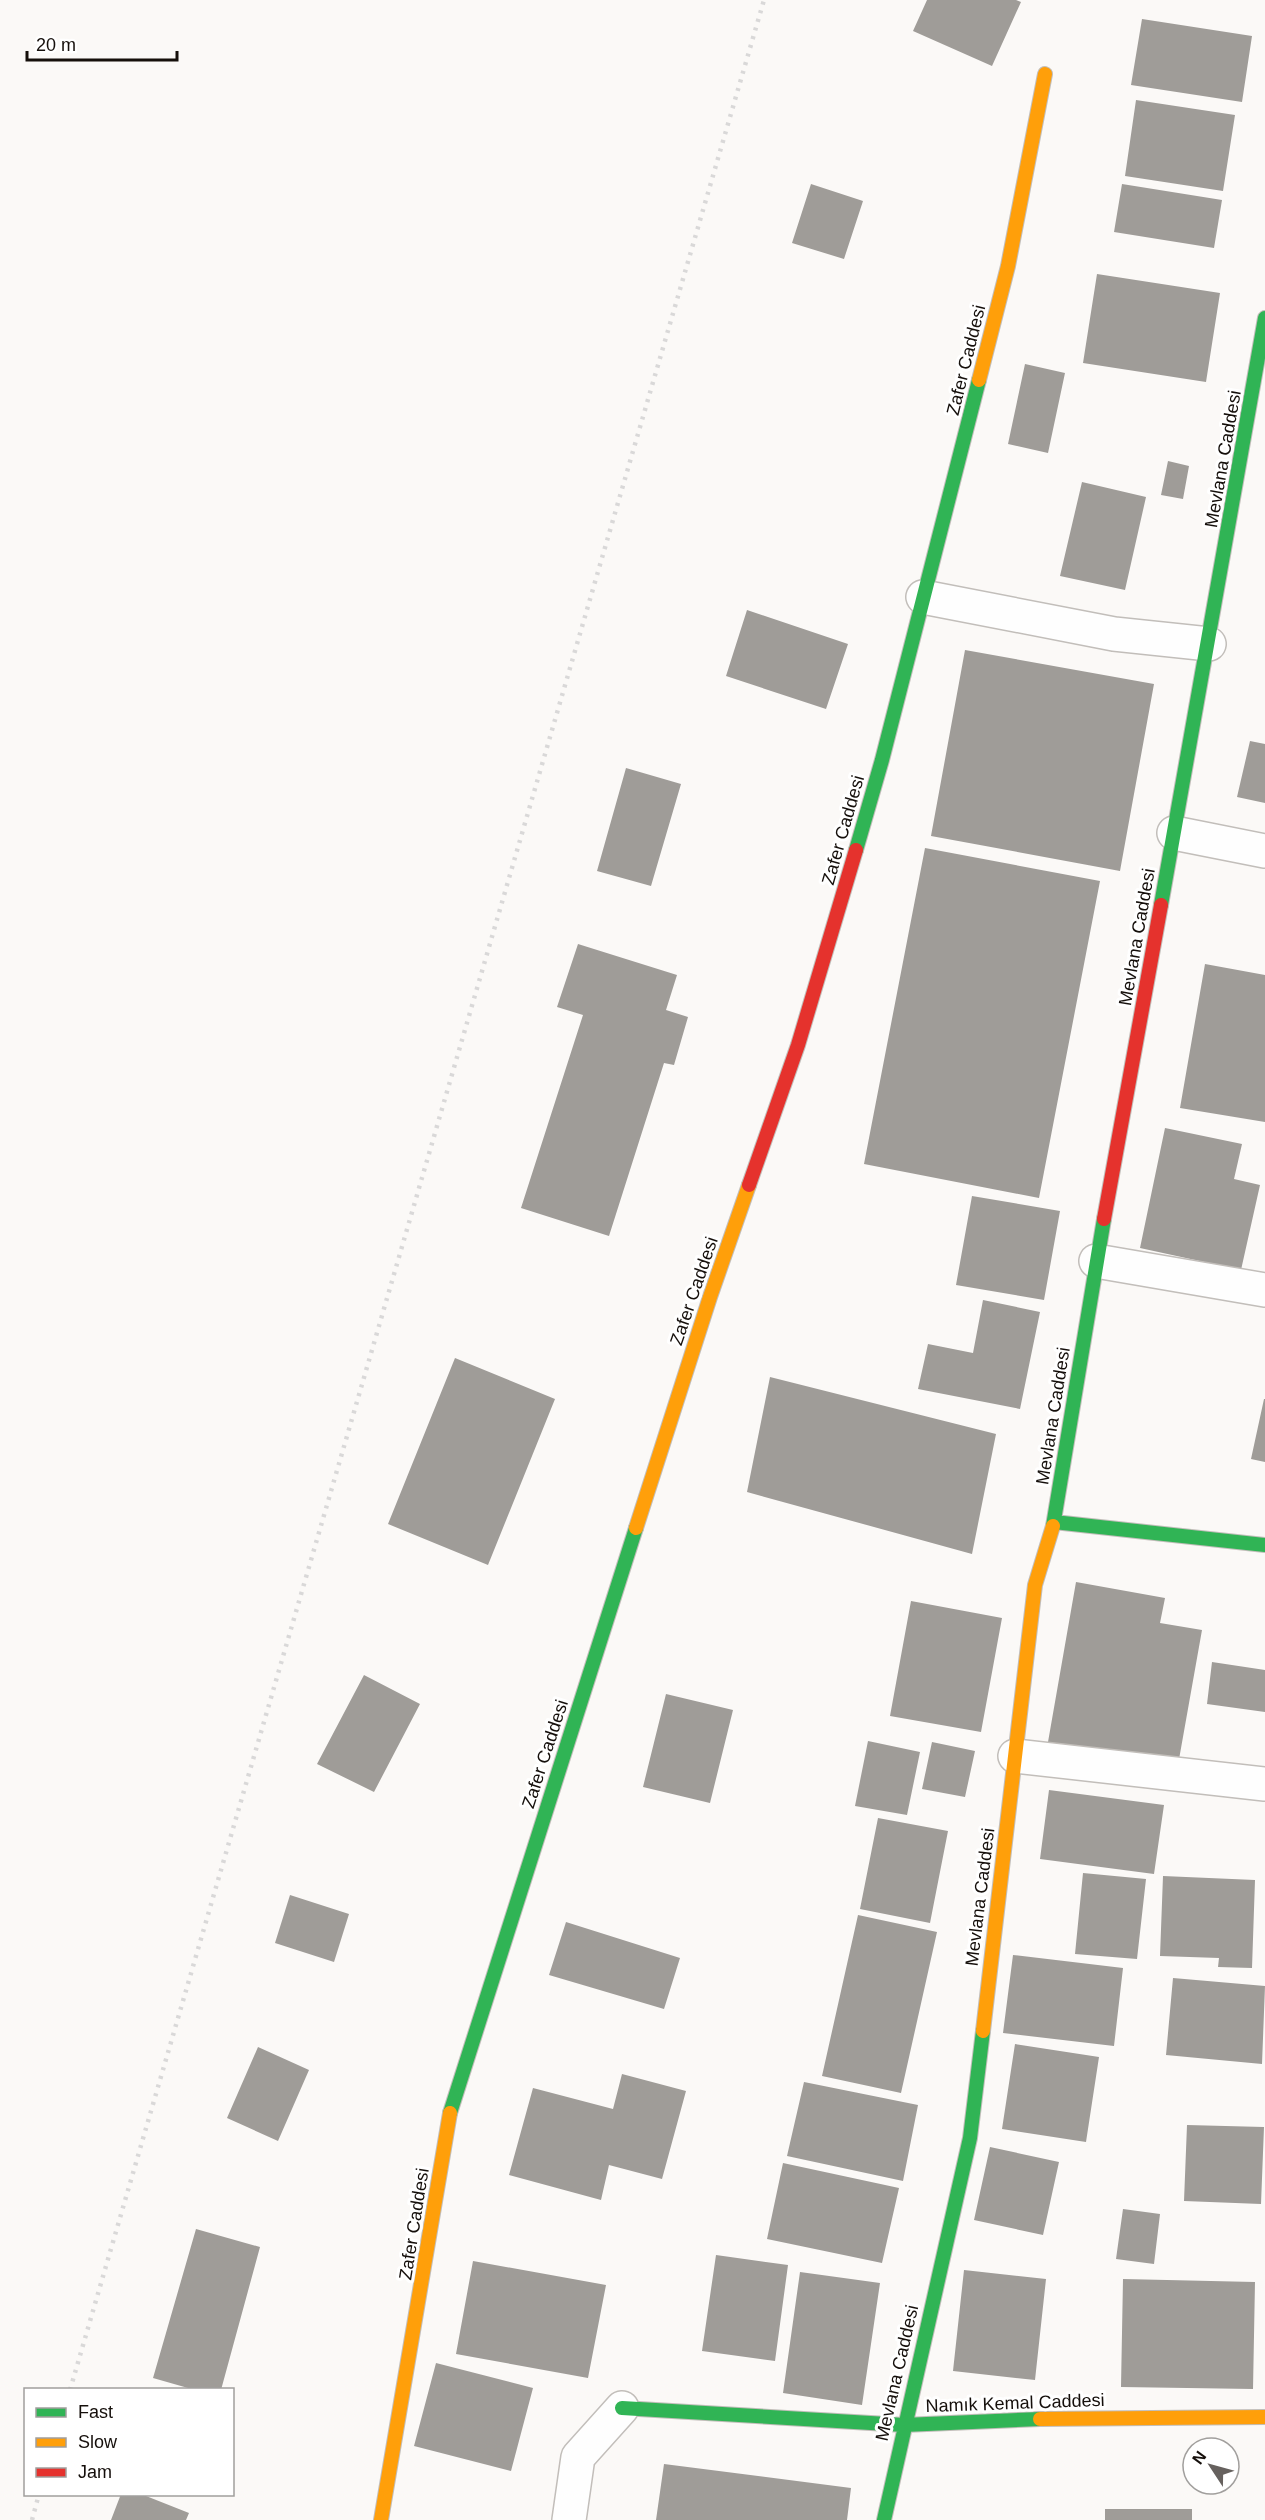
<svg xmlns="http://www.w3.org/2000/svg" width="1265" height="2520" viewBox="0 0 1265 2520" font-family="Arial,sans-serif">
	<rect width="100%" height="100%" fill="#fbf9f7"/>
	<!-- building -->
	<path fill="#9f9c98" d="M927,0H1016L1021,2L992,66L913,31Z
		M1142,19L1252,36L1242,102L1131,85Z
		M1136,100L1235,115L1223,191L1125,176Z
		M811,184L863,201L844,259L792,243Z
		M1122,184L1222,200L1214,248L1114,232Z
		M1097,274L1220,293L1206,382L1083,363Z
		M1025,364L1065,373L1048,453L1008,444Z
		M1168,461L1189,466L1183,499L1161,495Z
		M1082,482L1146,497L1125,590L1060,576Z
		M747,610L848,644L826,709L726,676Z
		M965,650L1154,684L1120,871L931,836Z
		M1250,741L1265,744V803L1237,797Z
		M626,768L681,784L651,886L597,871Z
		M925,848L1100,881L1039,1198L864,1164Z
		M578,944L677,975L666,1010L688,1017L674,1065L664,1063L609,1236L521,1208L583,1015L557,1007Z
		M1205,964L1265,975V1122L1180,1108Z
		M1165,1128L1242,1144L1234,1179L1260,1185L1241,1270L1140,1248Z
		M972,1196L1060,1211L1044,1300L956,1285Z
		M983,1300L1040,1312L1020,1409L918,1389L928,1344L973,1353Z
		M455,1358L555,1399L488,1565L388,1524Z
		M770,1377L996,1434L972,1554L747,1492Z
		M1264,1399H1265V1462L1251,1459Z
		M1076,1582L1165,1598L1160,1623L1202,1630L1178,1765L1048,1742Z
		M911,1601L1002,1618L981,1732L890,1716Z
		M1212,1662L1265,1670V1712L1207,1704Z
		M364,1675L420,1704L374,1792L317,1764Z
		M666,1694L733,1710L710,1803L643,1787Z
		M868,1741L920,1752L907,1815L855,1806Z
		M932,1742L975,1751L965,1797L922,1789Z
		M1049,1790L1164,1805L1154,1874L1040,1859Z
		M878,1818L948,1831L930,1923L860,1909Z
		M1083,1873L1146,1879L1137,1959L1075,1954Z
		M1163,1876L1255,1880L1252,1968L1218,1967L1219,1958L1160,1956Z
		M290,1895L349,1914L334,1962L275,1943Z
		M858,1915L937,1932L901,2093L822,2076Z
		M566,1922L680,1958L664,2009L549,1975Z
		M1013,1955L1123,1968L1114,2046L1003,2033Z
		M1173,1978L1265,1986L1262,2064L1166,2055Z
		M1015,2044L1099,2057L1086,2142L1002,2129Z
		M258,2047L309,2070L278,2141L227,2118Z
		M622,2074L686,2091L662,2179L609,2165L601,2200L509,2175L533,2088L613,2109Z
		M804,2082L918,2105L903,2181L787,2156Z
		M1187,2125L1264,2127L1261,2204L1184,2201Z
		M990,2147L1059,2162L1043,2235L974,2220Z
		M783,2163L899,2188L882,2263L767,2239Z
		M1123,2209L1160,2214L1154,2264L1116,2259Z
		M196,2229L260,2247L221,2390H195L153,2378Z
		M716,2255L788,2265L775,2361L702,2351Z
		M473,2261L606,2285L588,2378L456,2354Z
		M964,2270L1046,2279L1035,2380L953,2371Z
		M800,2272L880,2283L862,2405L783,2393Z
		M1123,2279L1255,2282L1253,2389L1121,2387Z
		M436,2363L533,2388L511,2471L414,2446Z
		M664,2464L851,2488L847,2520H656Z
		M121,2494H141L189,2513L186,2520H111Z
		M1105,2509H1192V2520H1105Z"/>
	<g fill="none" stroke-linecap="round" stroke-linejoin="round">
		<defs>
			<path id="street" d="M923,597L1114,634L1209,644
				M1174,833L1265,851
				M1096,1261L1265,1290
				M1015,1756L1265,1784
				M569,2520L578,2457L622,2408"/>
			<path id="fast" d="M856,850L882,760L979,380
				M1161,905L1265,318
				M1054,1522L1265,1545
				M1053,1526L1104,1219
				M450,2113L636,1528
				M622,2408L904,2425L1040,2419
				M884,2520L970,2138L983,2031"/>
			<path id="slow" d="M979,380L1008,266L1045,74
				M636,1528L710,1297L749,1185
				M983,2031L1035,1585L1053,1526
				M1040,2419L1265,2417
				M381,2520L450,2113"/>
			<path id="jam" d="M749,1185L798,1045L856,850
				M1104,1219L1161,905"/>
		</defs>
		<!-- street casing -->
		<use href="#street" stroke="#c2beba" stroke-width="36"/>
		<!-- fast casing -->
		<use href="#fast" stroke="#c2beba" stroke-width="16"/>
		<!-- slow casing -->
		<use href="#slow" stroke="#c2beba" stroke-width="16"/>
		<!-- jam casing -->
		<use href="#jam" stroke="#c2beba" stroke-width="16"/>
		<!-- street -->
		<use href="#street" stroke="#fefefe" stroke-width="33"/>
		<!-- fast -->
		<use href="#fast" stroke="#30b455" stroke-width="14"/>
		<!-- slow -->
		<use href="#slow" stroke="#ff9f0a" stroke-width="14"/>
		<!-- jam -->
		<use href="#jam" stroke="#e5322d" stroke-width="14"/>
		<!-- rail -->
		<path stroke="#d9d8d8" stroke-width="4.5" stroke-dasharray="3 6" stroke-linecap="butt" d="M70,2390L764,0
			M32,2520L39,2494"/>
	</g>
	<g text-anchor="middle" stroke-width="6" stroke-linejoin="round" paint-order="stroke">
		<!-- street labels -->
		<g font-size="18" fill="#150f0b" stroke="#fff">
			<text transform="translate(966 360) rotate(-76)" y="6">Zafer Caddesi</text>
			<text transform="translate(1223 459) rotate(-80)" y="6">Mevlana Caddesi</text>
			<text transform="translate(843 830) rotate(-74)" y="6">Zafer Caddesi</text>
			<text transform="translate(1137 937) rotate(-80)" y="6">Mevlana Caddesi</text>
			<text transform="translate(694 1291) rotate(-71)" y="6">Zafer Caddesi</text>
			<text transform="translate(1053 1416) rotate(-81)" y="6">Mevlana Caddesi</text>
			<text transform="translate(545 1754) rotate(-72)" y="6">Zafer Caddesi</text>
			<text transform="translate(980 1897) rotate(-83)" y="6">Mevlana Caddesi</text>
			<text transform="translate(414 2224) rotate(-81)" y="6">Zafer Caddesi</text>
			<text transform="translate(897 2373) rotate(-77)" y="6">Mevlana Caddesi</text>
			<text transform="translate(1015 2403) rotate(-2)" y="6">Namık Kemal Caddesi</text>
		</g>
	</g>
	<!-- legend -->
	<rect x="24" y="2388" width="210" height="108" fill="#ffffff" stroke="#a19f9d" stroke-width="1.5"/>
	<rect x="36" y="2408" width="30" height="9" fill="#30b455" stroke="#a19f9d" stroke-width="1.5"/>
	<text x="78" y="2418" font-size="18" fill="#150f0b">Fast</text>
	<rect x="36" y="2438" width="30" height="9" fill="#ff9f0a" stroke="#a19f9d" stroke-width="1.5"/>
	<text x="78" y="2448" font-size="18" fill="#150f0b">Slow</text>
	<rect x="36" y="2468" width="30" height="9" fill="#e5322d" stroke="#a19f9d" stroke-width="1.5"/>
	<text x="78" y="2478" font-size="18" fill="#150f0b">Jam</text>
	<!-- north arrow -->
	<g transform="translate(1211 2466) rotate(306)"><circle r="28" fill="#ffffff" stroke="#a19f9d" stroke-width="1.5"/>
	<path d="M0-4.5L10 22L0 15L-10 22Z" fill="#66615e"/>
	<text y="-9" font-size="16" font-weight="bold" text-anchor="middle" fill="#150f0b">N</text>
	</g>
	<!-- scale -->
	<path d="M27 51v9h150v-9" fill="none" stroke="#150f0b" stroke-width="3"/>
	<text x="36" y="51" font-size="18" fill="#150f0b" stroke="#ffffff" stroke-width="4.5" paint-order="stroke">20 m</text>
</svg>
